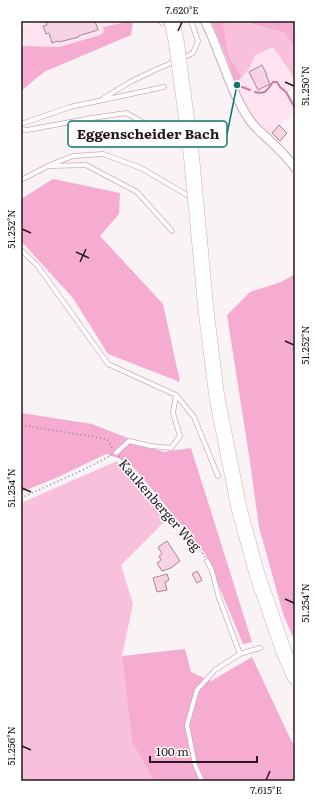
<svg xmlns="http://www.w3.org/2000/svg" width="316" height="802" viewBox="0 0 316 802" font-family="Literata,serif">
	<rect width="100%" height="100%" fill="#faf3f6"/>
	<!-- built -->
	<path fill="#fee4f0" d="M42,21H142L133,23L126,22L103,27L104,32L100,35L59,47H25L21,27Z
		M273,47L291,73L295,81V87L287,91L295,106V114L279,125L269,136L261,128L248,112L241,98L235,82L238,81L248,70L255,55Z"/>
	<!-- green -->
	<path fill="#f8c0db" d="M239,21L285,33L295,49V81L291,73L273,47L255,55C252,64 249,70 242,77L229,56L223,24Z
		M117,461L166,520L121,565L133,604L122,656L132,742L154,781H21V503Z"/>
	<!-- forest -->
	<path fill="#f5acd0" d="M211,21H239L223,24L229,56L242,77L238,81L235,82L225,54Z
		M243,21H295V49L285,33L244,22Z
		M126,22L133,23L131,35L44,72L21,91V46L59,47L100,35L104,32L103,27Z
		M53,179L120,193L119,214L100,236L163,304L180,382L108,354L73,298L21,241V199Z
		M295,274V641L284,617L259,527L250,462L227,315L250,292L281,282Z
		M21,413L92,424L163,452L191,448L252,642L243,644L206,555L157,495L129,462L106,454L56,478L21,492Z
		M185,649L191,672L211,681L252,657L289,736L295,747V781H154L132,742L122,656Z"/>
	<g fill="none" stroke-linecap="round" stroke-linejoin="round">
		<!-- stream -->
		<path stroke="#cd78a4" stroke-width="2" d="M237,85L250,90
			M255,92C266,95 267,90 273,82H277L280,87L286,92L295,108"/>
	</g>
	<!-- building -->
	<path fill="#f6d2e2" stroke="#a58594" d="M46,21H95L98,30L78,36L79,37L59,42L58,41L52,43L49,33L46,34L43,26L47,25Z
		M262,65L267,75H266L270,84L258,90L249,72Z
		M279,125L287,133L280,141L272,133Z
		M167,541L180,561L171,568L162,571L157,563L161,560L159,556L162,554L158,547Z
		M197,571L202,580L197,583L192,574Z
		M167,574L169,580L165,582L167,590L157,592L153,578Z"/>
	<g fill="none" stroke-linecap="round" stroke-linejoin="round">
		<defs>
			<path id="lane" d="M162,23L163,21
				M183,58L193,53L198,41L191,21
				M104,98L130,82L155,70L176,61
				M21,124L70,107L164,87
				M21,129L27,130L92,118L126,113L172,138
				M50,165L73,156L103,154L141,168L187,195
				M21,180L48,166L86,165L137,192L172,231
				M21,250L37,265L108,364L176,395L194,417L218,476
				M116,453L129,441L151,446L171,448L180,436L173,413L176,395
				M207,561L212,571L219,598L240,654
				M202,781L195,765L187,725L197,690L215,670L240,654L260,648"/>
			<path id="street" d="M205,21C221,53 229,89 249,119C254,127 261,132 268,139C278,148 287,157 295,168"/>
			<path id="highway" d="M200,246L206,310L217,398L239,508L257,574L284,652L295,677"/>
		</defs>
		<!-- lane casing -->
		<use href="#lane" stroke="#cdabbb" stroke-width="5.5"/>
		<!-- street casing -->
		<use href="#street" stroke="#cdabbb" stroke-width="10"/>
		<!-- highway casing -->
		<use href="#highway" stroke="#cdabbb" stroke-width="16"/>
		<!-- path -->
		<path stroke="#8c8287" stroke-width="1.5" stroke-dasharray="1 3" stroke-linecap="butt" d="M21,425L107,439L113,449
			M119,456L141,479L157,499L169,515L195,546L201,551L205,557
			M21,498L85,469L112,455"/>
		<!-- lane -->
		<use href="#lane" stroke="#fff" stroke-width="4"/>
		<!-- street -->
		<use href="#street" stroke="#fff" stroke-width="8"/>
		<!-- highway -->
		<use href="#highway" stroke="#fff" stroke-width="15"/>
		<defs>
			<path id="highway-bridge" d="M172,21L176,40L191,152L200,246"/>
		</defs>
		<!-- highway-bridge casing -->
		<use href="#highway-bridge" stroke="#cdabbb" stroke-width="16" stroke-linecap="butt"/>
		<!-- highway-bridge -->
		<use href="#highway-bridge" stroke="#fff" stroke-width="15"/>
	</g>
	<!-- ticks -->
	<path fill="none" stroke="#25191f" stroke-width="1.5" d="M178,31L182,22M285,82L294,86M22,229L31,233M76,252L89,258M80,262L86,249M285,341L294,345M22,488L31,492M285,599L294,603M22,746L31,750M266,780L270,771"/>
	<g text-anchor="middle" stroke-width="3" stroke-linejoin="round" paint-order="stroke">
		<!-- street labels -->
		<g font-size="13" fill="#25191f" stroke="#fff">
			<text transform="translate(160 505) rotate(49)" y="5">Kaukenberger Weg</text>
		</g>
	</g>
	<!-- callouts -->
	<path fill="none" stroke="#0f766e" stroke-width="1.5" d="M237 85L227 134"/>
	<circle fill="#0f766e" stroke="#fff" stroke-width="1.5" cx="237" cy="85" r="4"/>
	<rect fill="#fff" stroke="#0f766e" stroke-width="1.5" x="68" y="121" width="159" height="26" rx="4"/>
	<g font-size="14" text-anchor="middle" font-weight="bold" fill="#25191f">
		<text x="148" y="139">Eggenscheider Bach</text>
	</g>
	<!-- border -->
	<rect width="316" height="802" fill="none" stroke="#ffffff" stroke-width="44"/>
	<!-- scale -->
	<path d="M150 756v6h107v-6" fill="none" stroke="#25191f" stroke-width="2"/>
	<text x="156" y="756" font-size="12" fill="#25191f" stroke="#ffffff" stroke-width="3" paint-order="stroke">100 m</text>
	<rect x="22" y="22" width="272" height="758" fill="none" stroke="#25191f" stroke-width="1.5"/>
	<g font-size="10" text-anchor="middle" fill="#25191f">
		<text x="182" y="14">7.620°E</text>
		<text transform="translate(305 86) rotate(-90)" y="4">51.250°N</text>
		<text transform="translate(11 229) rotate(-90)" y="4">51.252°N</text>
		<text transform="translate(305 345) rotate(-90)" y="4">51.252°N</text>
		<text transform="translate(11 488) rotate(-90)" y="4">51.254°N</text>
		<text transform="translate(305 603) rotate(-90)" y="4">51.254°N</text>
		<text transform="translate(11 746) rotate(-90)" y="4">51.256°N</text>
		<text x="266" y="794">7.615°E</text>
	</g>
</svg>
